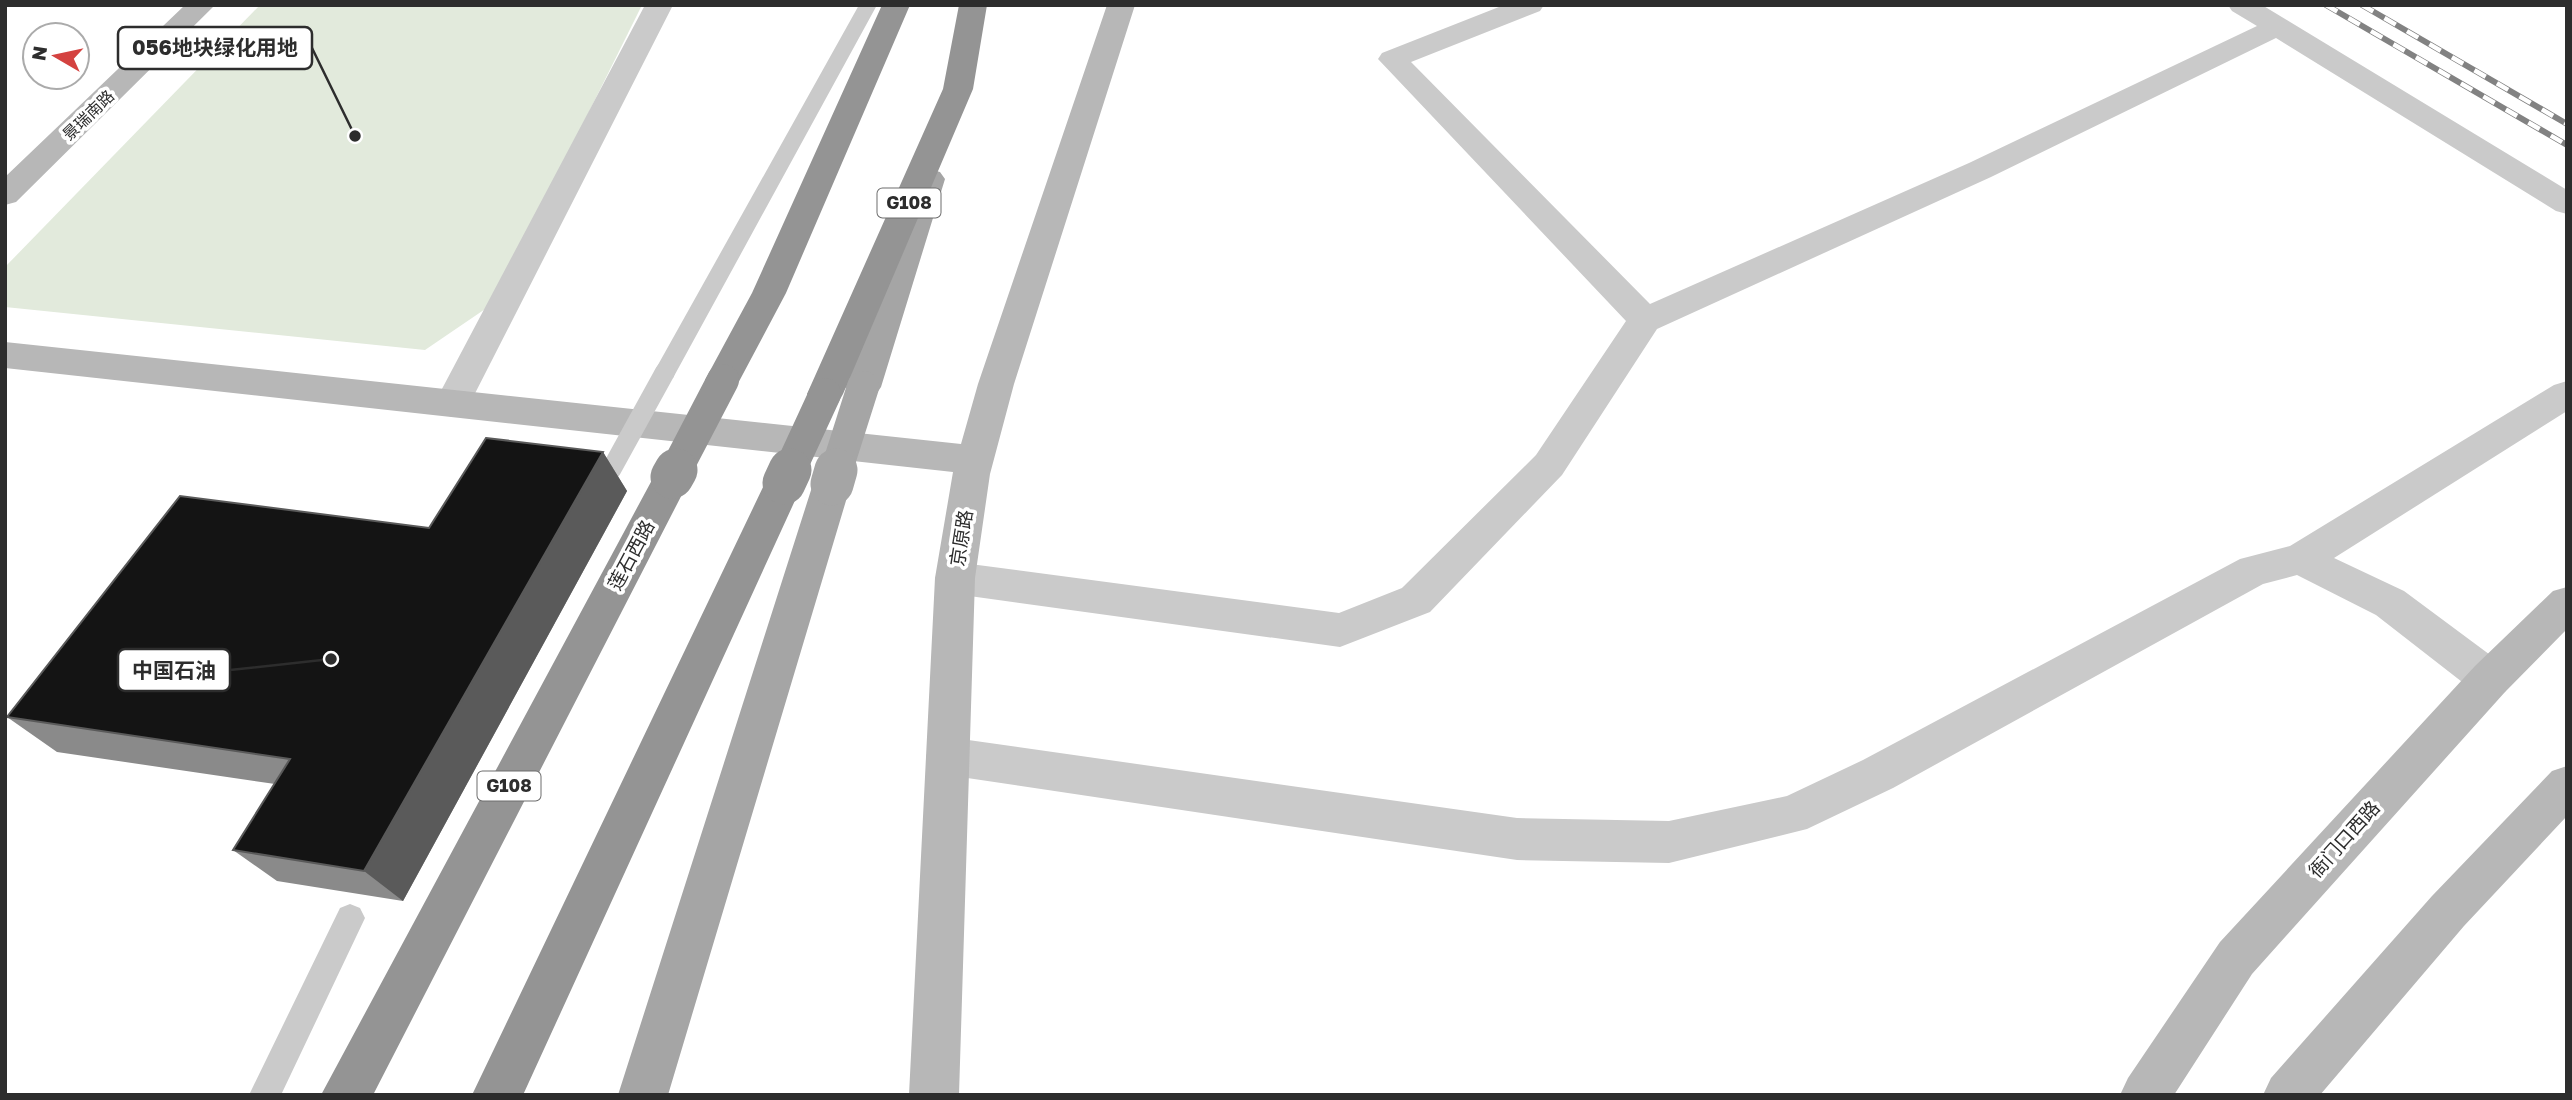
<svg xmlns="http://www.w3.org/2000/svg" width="2572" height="1100" viewBox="0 0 2572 1100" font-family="'Golos Text','Noto Sans SC',sans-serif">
	<rect width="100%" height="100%" fill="#fff"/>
	<!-- green -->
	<path fill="#e2eadc" d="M260,5H642L494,303L425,350L5,307V267Z"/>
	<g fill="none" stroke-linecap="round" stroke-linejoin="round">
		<!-- lane -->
		<path fill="#cacaca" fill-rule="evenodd" d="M859,5H877L673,378L665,380L657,378L654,372Z
			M350,904L360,908L365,918L281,1095H249L340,908Z"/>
		<!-- street -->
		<path fill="#cacaca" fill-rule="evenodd" d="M645,5H673L465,413L452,417L439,413L434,404Z
			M1504,5H1544L1540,11L1411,62L1650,304L1969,163L2257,26L2232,11L2228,5H2262L2567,190V214L2556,211L2276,38L1991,177L1657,329L1562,475L1430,612L1340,647L955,594L941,589L935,578L941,567L955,562L1339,613L1402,588L1536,455L1626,321L1378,59L1382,53Z
			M2567,381V411L2334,558L2404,591L2505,666L2511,679L2505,692L2490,697L2475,692L2376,615L2297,575L2263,584L1893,788L1807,829L1669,863L1517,860L947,775L932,769L926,756L932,743L947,737L1517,818L1669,821L1787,796L1863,760L2240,559L2290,546L2554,385Z"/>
		<!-- secondary -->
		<path fill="#b7b7b7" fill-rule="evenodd" d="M185,5H215L16,202L5,205V177Z
			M1107,5H1135L1014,384L990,474L975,578L959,1095H909L935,578L953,472L5,368V342L961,444L978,384Z
			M2567,587V629L2505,692L2252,974L2174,1095H2120L2128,1078L2220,942L2475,666L2553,591Z
			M2567,766V816L2464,926L2320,1095H2263L2271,1078L2432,896L2552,771Z"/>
		<!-- primary -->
		<path fill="#a5a5a5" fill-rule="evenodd" d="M929,169L940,172L945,179L881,387L875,396L863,400L851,396L845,387L913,179L918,172Z
			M832,469L845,474L851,484L668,1095H618L813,484L819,474Z"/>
		<!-- highway -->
		<path fill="#949494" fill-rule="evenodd" d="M882,5H910L786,293L735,389L723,393L711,389L705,380L752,293Z
			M959,5H987L973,89L843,394L838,403L825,407L812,403L807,394L943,89Z
			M672,463L685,467L691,477L373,1095H321L659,467Z
			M784,468L797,473L803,483L523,1095H472L765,483L771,473Z"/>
		<defs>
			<path id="rail" d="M2326,5L2567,145
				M2362,5L2567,124"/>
		</defs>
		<!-- rail casing -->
		<use href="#rail" stroke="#828282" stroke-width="6"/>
		<!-- rail -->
		<use href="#rail" stroke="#fff" stroke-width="4.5" stroke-dasharray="13" stroke-linecap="butt"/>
		<!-- lane-bridge -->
		<path stroke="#cacaca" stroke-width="20" d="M611,470L665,372"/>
		<!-- primary-bridge-far1 -->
		<path stroke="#a5a5a5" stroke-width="32" d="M836,472L863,387"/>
		<!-- primary-bridge -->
		<path stroke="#a5a5a5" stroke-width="43" d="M832,484L836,470"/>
		<!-- highway-bridge-far1 -->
		<path stroke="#949494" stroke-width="32" d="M675,472L723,380
			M789,472L825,394"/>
		<!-- highway-bridge -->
		<path stroke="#949494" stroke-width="43" d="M672,477L676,470
			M784,483L790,470"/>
	</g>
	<!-- wall -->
	<path fill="#8a8a8a" d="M603,452L627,491L403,901L277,881L233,850L275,784L57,752L7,717Z"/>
	<!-- shaded-wall -->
	<path fill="#5a5a5a" d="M603,452L627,491L403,901L364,871Z"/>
	<!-- building -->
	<path fill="#141414" stroke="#5a5a5a" stroke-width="2" d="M486,438L603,452L364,871L233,850L290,759L7,717L180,496L429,528Z"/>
	<g text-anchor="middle" stroke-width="7" stroke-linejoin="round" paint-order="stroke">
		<!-- far-street labels -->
		<g font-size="16" fill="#2d2d2d" stroke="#fff">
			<text transform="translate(88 115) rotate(-44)" y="6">景瑞南路</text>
		</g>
		<!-- shield labels -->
		<g fill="#fff" stroke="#6c6c6c" stroke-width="2">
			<rect x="877.5" y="188.5" width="63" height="29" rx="5"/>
			<rect x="477.5" y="771.5" width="63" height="29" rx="5"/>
		</g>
		<g font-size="18" font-weight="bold" fill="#2d2d2d">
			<text x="909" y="209">G108</text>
			<text x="509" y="792">G108</text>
		</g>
		<!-- street labels -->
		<g font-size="19" fill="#2d2d2d" stroke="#fff">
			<text transform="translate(961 538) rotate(-81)" y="7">京原路</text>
			<text transform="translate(631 555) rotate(-62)" y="7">莲石西路</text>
			<text transform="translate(2344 839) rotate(-48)" y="7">衙门口西路</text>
		</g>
	</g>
	<!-- callouts -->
	<path fill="none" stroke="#2d2d2d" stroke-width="2.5" d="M355 136L312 48M331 659L230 670"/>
	<g fill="#2d2d2d" stroke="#fff" stroke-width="2.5">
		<circle cx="355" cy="136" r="7"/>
		<circle cx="331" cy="659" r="7"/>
	</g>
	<g fill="#fff" stroke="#2d2d2d" stroke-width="2.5">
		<rect x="118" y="27" width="194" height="42" rx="7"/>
		<rect x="118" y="649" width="112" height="42" rx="7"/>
	</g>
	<g font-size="21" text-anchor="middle" font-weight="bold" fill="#2d2d2d">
		<text x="215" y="55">056地块绿化用地</text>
		<text x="174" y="678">中国石油</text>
	</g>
	<!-- border -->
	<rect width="2572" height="1100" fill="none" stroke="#2d2d2d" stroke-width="14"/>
	<!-- north arrow -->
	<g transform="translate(56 56) rotate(279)"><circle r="33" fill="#ffffff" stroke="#ababab" stroke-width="2"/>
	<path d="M0-5L12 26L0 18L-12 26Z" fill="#d44240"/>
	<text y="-10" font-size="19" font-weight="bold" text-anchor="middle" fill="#2d2d2d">N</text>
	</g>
</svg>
